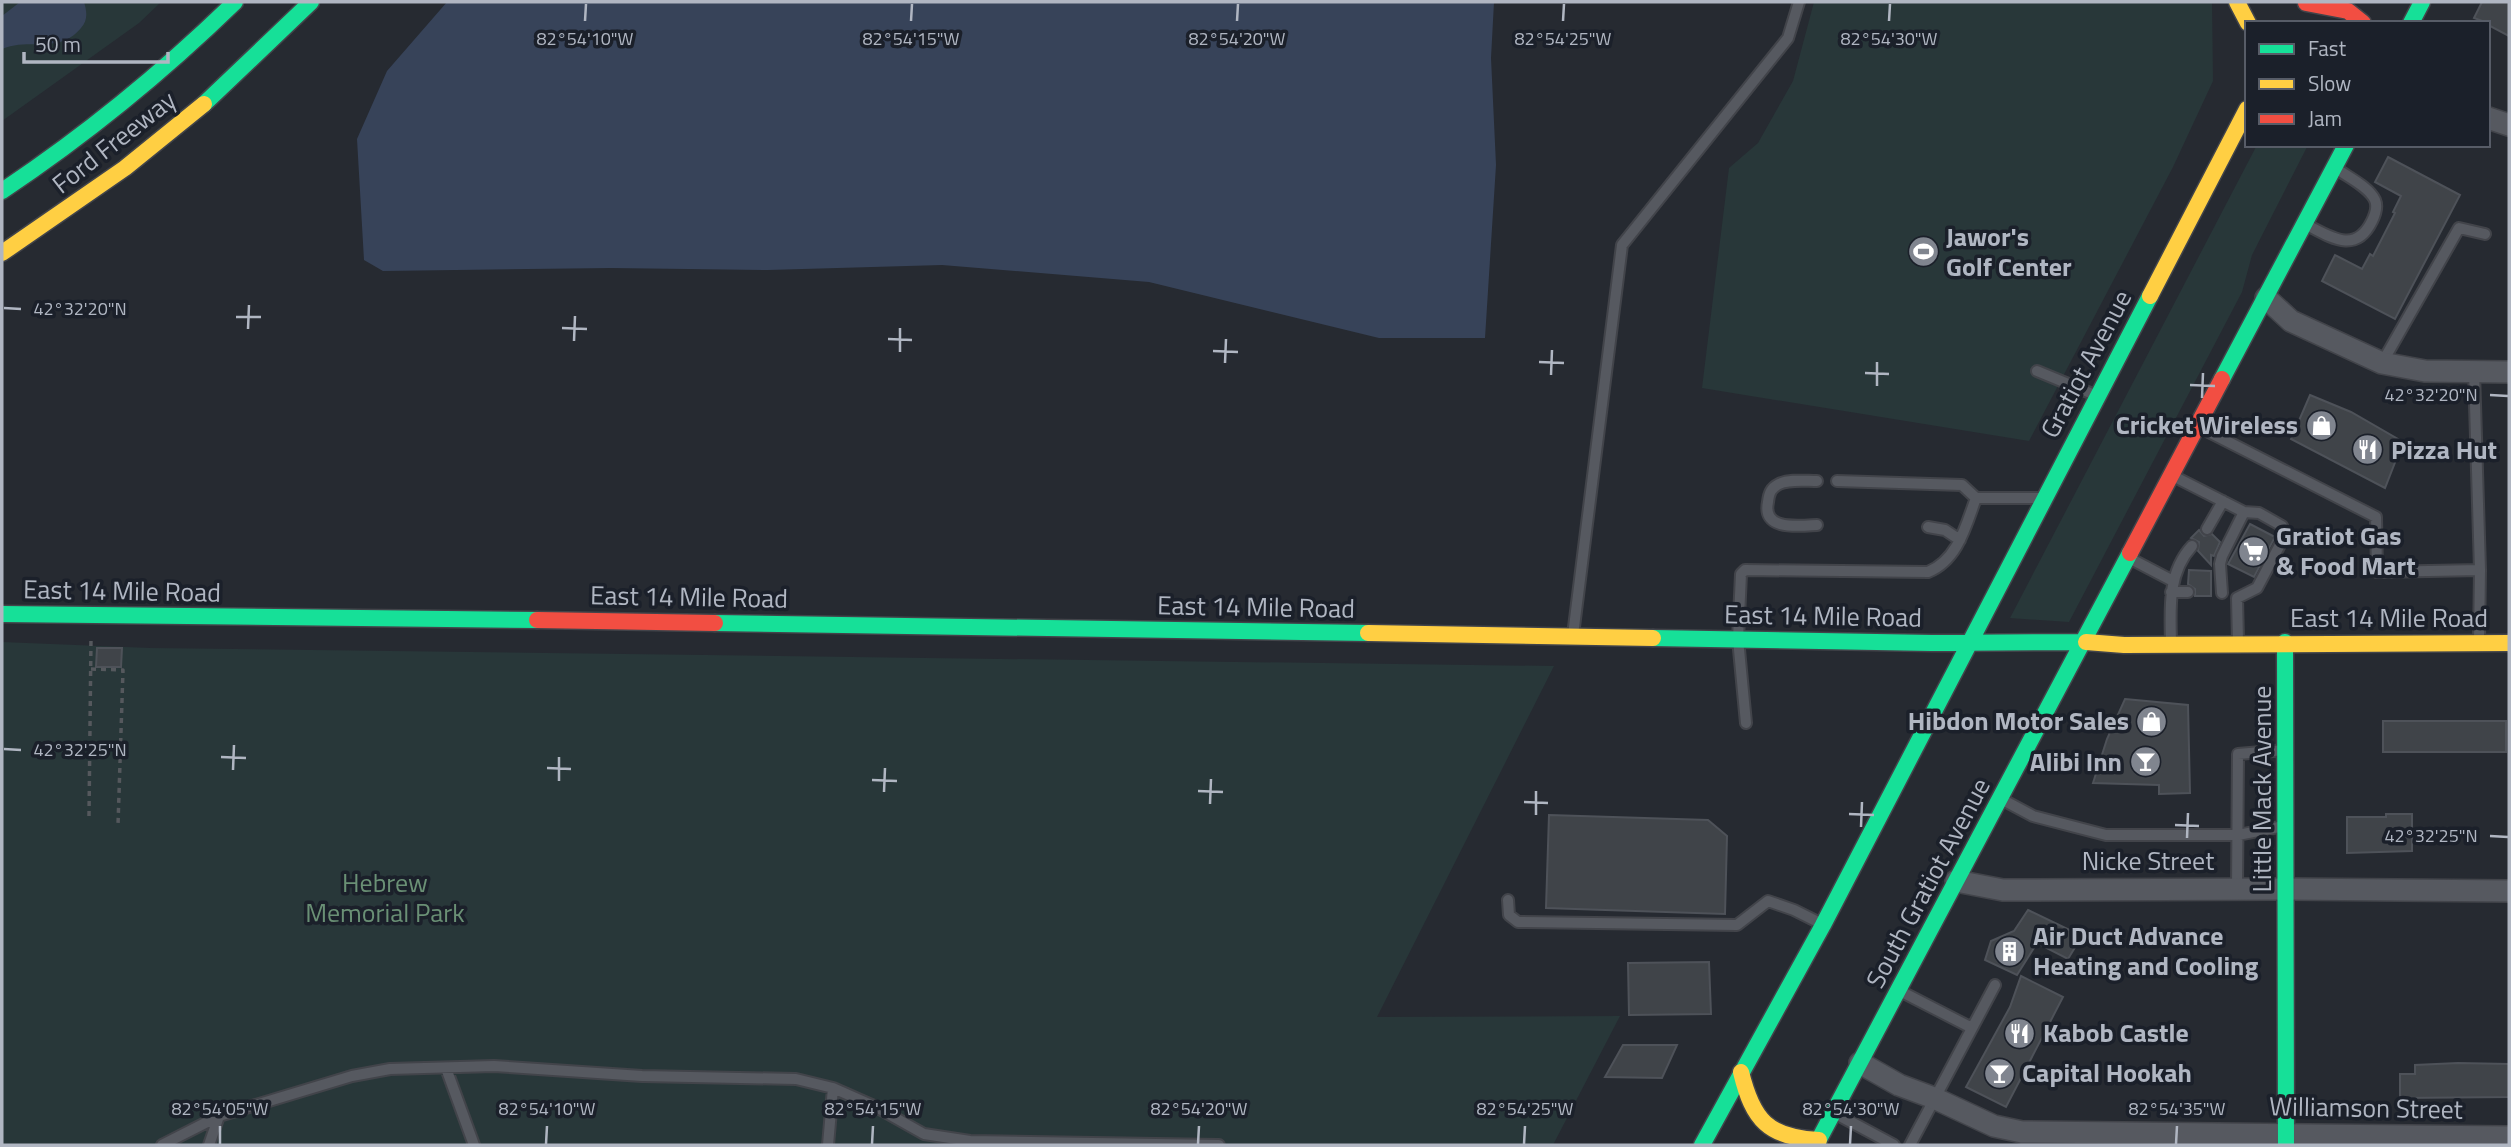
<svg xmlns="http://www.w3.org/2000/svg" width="2511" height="1147" viewBox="0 0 2511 1147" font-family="'Titillium Web',sans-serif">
	<rect width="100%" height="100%" fill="#262a31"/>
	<!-- green -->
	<path fill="#283739" d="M2,2H161L139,23L2,121Z
		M1814,2H2212L2213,81L2173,167L2029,441L1702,388L1729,168L1758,143L1793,81Z
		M2257,145H2308L2252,255L2242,292L2069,622L2010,618Z
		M2,642L150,648L1554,666L1377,1017L1620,1016L1553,1145H2Z"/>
	<!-- water -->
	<path fill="#374359" d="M20,2H84C87,12 88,20 81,28C59,55 29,37 2,49V16Z
		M447,2H1494L1491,58L1496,165L1485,338H1379L1149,282L942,265L768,270L611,268L383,271L364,260L357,139L387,71Z"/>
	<!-- building -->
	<path fill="#404449" stroke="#4e5259" stroke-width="2" d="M2482,2H2509V36L2488,25V23L2474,18Z
		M2388,157L2460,195L2395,319L2322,281L2335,255L2362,269L2370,254L2373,256L2395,213L2393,212L2401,196L2375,182Z
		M2310,395L2351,412L2403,442L2385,488L2291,439Z
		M2250,524L2275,537L2254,577L2228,564Z
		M2199,530L2204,536L2212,534L2220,542L2214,556L2211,555V565L2198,551L2199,542L2191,538Z
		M2189,570L2211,571V596H2195V589L2188,584Z
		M97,648H122L121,667H96Z
		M2125,699L2188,705L2190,793L2159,794V785L2093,783L2107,739Z
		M2383,721H2506V752H2383Z
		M2386,814H2412V851L2347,853V817H2386Z
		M1549,815L1708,820L1727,836L1725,914L1546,908Z
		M2028,910L2082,936L2068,959L2037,943L2017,975L1985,960L1991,941L2014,931Z
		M1709,962L1711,1014L1629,1015L1628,963Z
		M2021,976L2063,997L2006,1107L1966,1087L2010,1007Z
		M1623,1045H1677L1662,1078L1605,1077Z
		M2458,1063L2509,1064V1097L2400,1098V1074H2415V1065Z"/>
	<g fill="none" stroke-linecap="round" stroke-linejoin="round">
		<defs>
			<path id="lane" d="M2307,225C2332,238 2356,254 2372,221C2375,215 2378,207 2375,200C2369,187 2348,177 2337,169
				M2382,363L2459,228L2485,234
				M2037,371L2095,395
				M2474,371L2480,570
				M2201,428L2376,517L2377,572L2480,570L2479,640
				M2175,477L2244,512L2259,513L2282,526L2285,534L2282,541L2257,588L2237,598L2238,641
				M1837,481L1962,485L1976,498
				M1817,525C1798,526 1762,531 1768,502C1769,493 1771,488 1779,484C1789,479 1805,481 1817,481
				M1928,527L1945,530L1960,540
				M2207,529L2223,501
				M2131,559L2173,581
				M2171,592H2188
				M2222,593L2220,564L2222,556L2244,512
				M1573,635L1622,245L1788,38L1799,2
				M2171,641C2170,607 2168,572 2192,546
				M1746,723L1738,639L1741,574L1745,570L1928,572C1958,560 1966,525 1976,498H2040
				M2003,800L2033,816L2106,835H2238L2284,826
				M2237,889L2238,754L2285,750
				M1508,900L1509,915L1518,922L1737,925L1768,901L1794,910L1820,923
				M1900,991L1972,1028
				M446,1068L474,1145
				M1838,1115L1894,1145
				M162,1145L219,1116L352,1076L390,1069L494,1066L642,1076L796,1079L833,1088L876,1107L924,1134L970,1141L1219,1145
				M209,1145L219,1116
				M828,1145L833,1088
				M1910,1145L1995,985"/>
			<path id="street" d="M2488,118L2509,125
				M2266,298L2291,321L2382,363L2425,371L2509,372
				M1956,881L2003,890L2287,889L2509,891
				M1860,1063L1899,1085L1934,1098L1994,1126L2022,1132L2509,1137"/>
			<path id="fast" d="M2411,23L2422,2
				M204,104L311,2
				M2,191C86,135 163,72 235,2
				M2222,379L2346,145
				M2,614L537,620
				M715,623L1368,633
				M1653,638L1932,643L2086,642
				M2285,642L2286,1145
				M1702,1145L1823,925L2150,296
				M1816,1145L2130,553"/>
			<path id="slow" d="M2237,2L2248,23
				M2,253L125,168L204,104
				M2150,296L2247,109
				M1368,633L1653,638
				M2086,642L2124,645L2509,643
				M1741,1072C1753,1121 1768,1137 1819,1140"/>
			<path id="jam" d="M2306,3L2348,11L2363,23
				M2130,553L2222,379
				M537,620L715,623"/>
		</defs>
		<!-- lane casing -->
		<use href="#lane" stroke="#42444a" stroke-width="14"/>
		<!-- street casing -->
		<use href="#street" stroke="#42444a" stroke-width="24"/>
		<!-- fast casing -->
		<use href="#fast" stroke="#42444a" stroke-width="19"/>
		<!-- slow casing -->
		<use href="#slow" stroke="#42444a" stroke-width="19"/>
		<!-- jam casing -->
		<use href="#jam" stroke="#42444a" stroke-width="19"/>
		<!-- path -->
		<path stroke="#55585d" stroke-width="3.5" stroke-dasharray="5 5" stroke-linecap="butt" d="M91,669L123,670L118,825
			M89,816L91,638"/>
		<!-- lane -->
		<use href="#lane" stroke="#565960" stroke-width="10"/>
		<!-- street -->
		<use href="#street" stroke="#565960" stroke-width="21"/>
		<!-- fast -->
		<use href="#fast" stroke="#16e098" stroke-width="16"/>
		<!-- slow -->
		<use href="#slow" stroke="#ffcf43" stroke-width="16"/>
		<!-- jam -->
		<use href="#jam" stroke="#f24e42" stroke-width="16"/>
	</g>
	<!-- ticks -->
	<path fill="none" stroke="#b0b6c2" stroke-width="2.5" d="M585,21L586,4M911,21L912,4M1237,21L1238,4M1563,21L1564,4M1889,21L1890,4M4,308L21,309M236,317H261M562,328L587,329M248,329L249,305M888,339L912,340M574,341L575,316M1213,351L1238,352M900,352V328M1539,362L1564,363M1225,363L1226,339M1865,373L1889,374M1551,375L1552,350M2190,385L2215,386M1877,386V362M2490,395L2508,396M2202,398L2203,373M4,749L21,750M221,757L246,758M547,768L571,769M233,770L234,745M872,780L897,781M559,781V757M1198,791L1223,792M884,792L885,768M1524,802L1548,803M1210,804L1211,779M1849,814L1874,815M1536,815V791M2175,825L2199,826M1861,827L1862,802M2490,836L2508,837M2187,838L2188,813M220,1144V1126M546,1144L547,1126M872,1144L873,1126M1198,1144L1199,1126M1524,1144L1525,1126M1850,1144L1851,1126M2176,1144L2177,1126"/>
	<!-- icons -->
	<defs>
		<symbol id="stadium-disc" viewBox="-11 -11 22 22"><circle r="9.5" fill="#80858f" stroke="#1b202a"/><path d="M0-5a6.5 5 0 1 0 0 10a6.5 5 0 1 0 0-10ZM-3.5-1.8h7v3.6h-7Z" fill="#fff"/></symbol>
		<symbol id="shop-disc" viewBox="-11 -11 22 22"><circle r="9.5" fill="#80858f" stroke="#1b202a"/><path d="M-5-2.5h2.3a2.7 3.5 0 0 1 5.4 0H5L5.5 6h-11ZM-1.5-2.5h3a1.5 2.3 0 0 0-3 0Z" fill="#fff"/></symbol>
		<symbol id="restaurant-disc" viewBox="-11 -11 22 22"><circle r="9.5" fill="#80858f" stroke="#1b202a"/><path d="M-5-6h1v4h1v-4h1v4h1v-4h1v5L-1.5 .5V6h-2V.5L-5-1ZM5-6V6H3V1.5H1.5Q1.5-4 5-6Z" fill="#fff"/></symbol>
		<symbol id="supermarket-disc" viewBox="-11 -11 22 22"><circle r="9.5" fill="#80858f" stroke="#1b202a"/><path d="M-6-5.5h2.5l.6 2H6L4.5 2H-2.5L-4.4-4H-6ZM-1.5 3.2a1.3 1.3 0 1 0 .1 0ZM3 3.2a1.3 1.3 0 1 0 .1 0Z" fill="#fff"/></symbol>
		<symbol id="bar-disc" viewBox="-11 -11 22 22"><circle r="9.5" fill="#80858f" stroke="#1b202a"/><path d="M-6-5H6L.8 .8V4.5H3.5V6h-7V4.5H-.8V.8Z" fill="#fff"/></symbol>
		<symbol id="building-disc" viewBox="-11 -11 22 22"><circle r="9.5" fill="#80858f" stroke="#1b202a"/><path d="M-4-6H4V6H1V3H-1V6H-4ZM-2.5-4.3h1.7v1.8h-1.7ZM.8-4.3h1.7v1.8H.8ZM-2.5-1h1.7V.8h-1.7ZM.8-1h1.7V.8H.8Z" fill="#fff"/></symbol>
	</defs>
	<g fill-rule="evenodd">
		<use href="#stadium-disc" x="1906" y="234" width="35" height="35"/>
		<use href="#shop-disc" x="2304" y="408" width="35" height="35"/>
		<use href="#restaurant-disc" x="2350" y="432" width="35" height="35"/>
		<use href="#supermarket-disc" x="2236" y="534" width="35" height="35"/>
		<use href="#shop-disc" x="2134" y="704" width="35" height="35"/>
		<use href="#bar-disc" x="2128" y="744" width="35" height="35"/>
		<use href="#building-disc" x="1992" y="934" width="35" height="35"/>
		<use href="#restaurant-disc" x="2002" y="1016" width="35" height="35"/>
		<use href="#bar-disc" x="1982" y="1056" width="35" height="35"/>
	</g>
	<g text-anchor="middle" stroke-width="7" stroke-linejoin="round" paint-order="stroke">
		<!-- street labels -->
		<g font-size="26" fill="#b0b6c2" stroke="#1b202a">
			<text transform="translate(114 142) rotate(-38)" y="9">Ford Freeway</text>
			<text transform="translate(2086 364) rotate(-62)" y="9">Gratiot Avenue</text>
			<text transform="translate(122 591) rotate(1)" y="9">East 14 Mile Road</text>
			<text transform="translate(689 597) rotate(1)" y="9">East 14 Mile Road</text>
			<text transform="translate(1256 607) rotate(1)" y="9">East 14 Mile Road</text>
			<text transform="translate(1823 616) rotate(1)" y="9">East 14 Mile Road</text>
			<text x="2389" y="627">East 14 Mile Road</text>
			<text transform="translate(2262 789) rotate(-90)" y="9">Little Mack Avenue</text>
			<text x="2148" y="870">Nicke Street</text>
			<text transform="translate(1928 883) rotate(-62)" y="9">South Gratiot Avenue</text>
			<text transform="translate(2366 1108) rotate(1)" y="9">Williamson Street</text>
		</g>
		<!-- poi labels -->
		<g font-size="26" font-weight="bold" fill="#b0b6c2" stroke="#1b202a" text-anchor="start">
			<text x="1946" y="246">Jawor's<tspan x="1946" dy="30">Golf Center</tspan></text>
			<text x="2298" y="434" text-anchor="end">Cricket Wireless</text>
			<text x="2391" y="459">Pizza Hut</text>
			<text x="2276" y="545">Gratiot Gas<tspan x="2276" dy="30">&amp; Food Mart</tspan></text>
			<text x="2129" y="730" text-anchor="end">Hibdon Motor Sales</text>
			<text x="2122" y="771" text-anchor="end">Alibi Inn</text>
			<text x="2033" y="945">Air Duct Advance<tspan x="2033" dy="30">Heating and Cooling</tspan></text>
			<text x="2043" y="1042">Kabob Castle</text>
			<text x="2022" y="1082">Capital Hookah</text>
		</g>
		<!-- park labels -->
		<g font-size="26" fill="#6a9075" stroke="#1b202a">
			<text x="385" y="892">Hebrew<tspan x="385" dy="30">Memorial Park</tspan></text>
		</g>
	</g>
	<g font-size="18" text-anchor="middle" fill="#b0b6c2" stroke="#1b202a" stroke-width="7" stroke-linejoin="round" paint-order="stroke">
		<text x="585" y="45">82°54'10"W</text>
		<text x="911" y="45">82°54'15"W</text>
		<text x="1237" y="45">82°54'20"W</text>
		<text x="1563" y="45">82°54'25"W</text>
		<text x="1889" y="45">82°54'30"W</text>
		<text x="80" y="315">42°32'20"N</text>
		<text x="2431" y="401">42°32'20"N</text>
		<text x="80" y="756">42°32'25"N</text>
		<text x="2431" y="842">42°32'25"N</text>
		<text x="220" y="1115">82°54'05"W</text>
		<text x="547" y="1115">82°54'10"W</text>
		<text x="873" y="1115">82°54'15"W</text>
		<text x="1199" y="1115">82°54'20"W</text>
		<text x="1525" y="1115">82°54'25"W</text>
		<text x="1851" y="1115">82°54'30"W</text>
		<text x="2177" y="1115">82°54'35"W</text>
	</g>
	<!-- border -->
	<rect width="2511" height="1147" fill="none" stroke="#b0b6c2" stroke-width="7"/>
	<!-- legend -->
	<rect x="2245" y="21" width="245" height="126" fill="#1b202a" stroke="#575c67" stroke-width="2"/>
	<rect x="2259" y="44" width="35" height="10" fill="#16e098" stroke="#575c67" stroke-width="2"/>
	<text x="2308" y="56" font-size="21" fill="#b0b6c2">Fast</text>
	<rect x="2259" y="79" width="35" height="10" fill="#ffcf43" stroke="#575c67" stroke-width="2"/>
	<text x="2308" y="91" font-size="21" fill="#b0b6c2">Slow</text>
	<rect x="2259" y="114" width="35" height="10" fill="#f24e42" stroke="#575c67" stroke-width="2"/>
	<text x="2308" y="126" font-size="21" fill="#b0b6c2">Jam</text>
	<!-- scale -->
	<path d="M24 52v10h144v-10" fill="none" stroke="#b0b6c2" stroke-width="3.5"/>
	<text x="35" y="52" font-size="21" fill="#b0b6c2" stroke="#1b202a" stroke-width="5" paint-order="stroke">50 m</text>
</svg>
